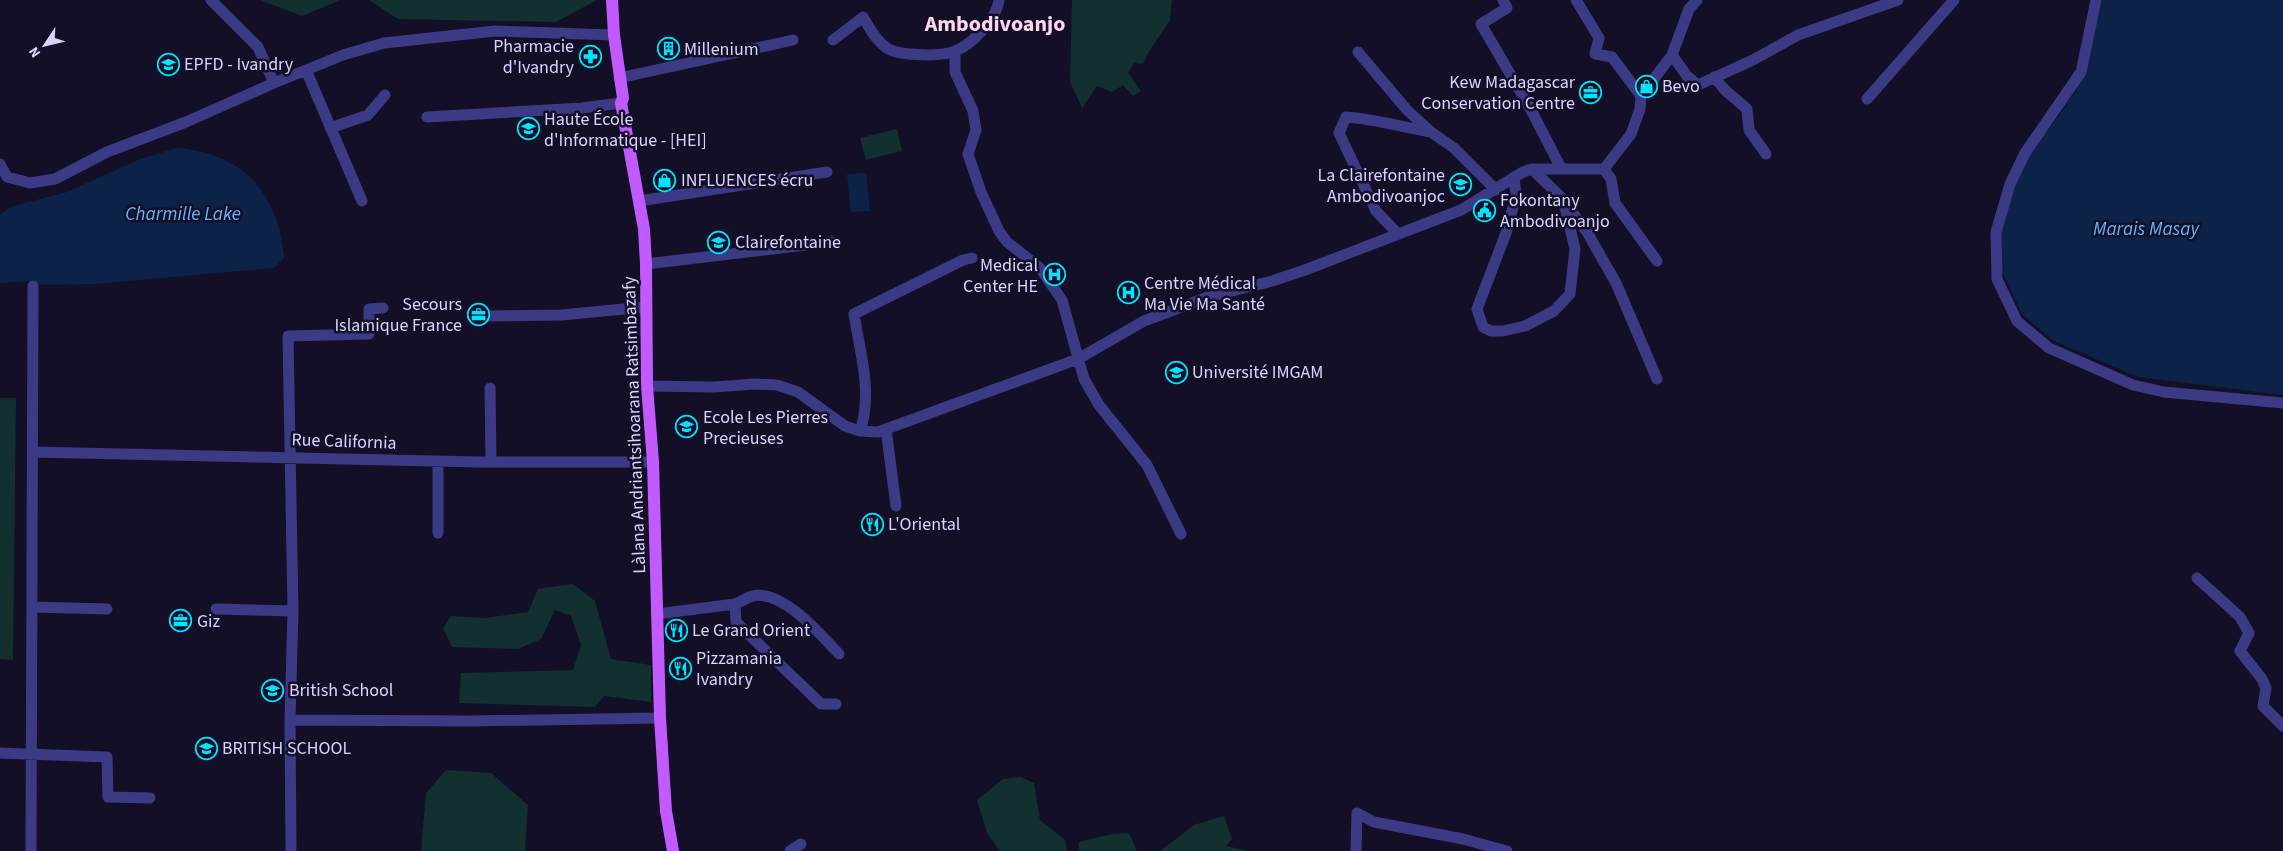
<svg xmlns="http://www.w3.org/2000/svg" width="2283" height="851" viewBox="0 0 2283 851" font-family="'Source Sans 3',sans-serif">
	<rect width="100%" height="100%" fill="#130f26"/>
	<!-- green -->
	<path fill="#12302f" d="M260,0H341L302,16Z
		M369,0H597L556,22L398,19Z
		M1072,0H1172L1170,20L1148,53L1143,64L1134,63L1128,73L1141,91L1133,96L1123,85L1112,92L1097,86L1082,108L1070,82Z
		M897,129L902,151L866,160L860,138Z
		M0,398H16L13,660L0,659Z
		M573,584L595,601L611,659L651,665V702L604,696L595,707L459,703L461,673L573,670L581,645L571,616L555,610L541,639L518,649L452,647L443,628L451,616L485,618L528,612L538,589Z
		M446,770L491,773L528,805L525,851H421L426,793Z
		M1021,777L1034,783L1040,820L1065,840L1067,851H1000L987,833L977,800L1003,779Z
		M1224,816L1232,839L1226,846L1249,851H1160L1194,825Z
		M1129,833L1137,851H1079V842L1112,834Z"/>
	<!-- water -->
	<path fill="#0c2248" d="M2102,0H2283V395L2138,377L2054,341L2022,314L2002,272L2001,224L2015,179L2031,150L2050,128L2075,92L2086,65Z
		M177,148C242,153 279,192 284,258L274,268L95,284L43,285L31,281L0,283V214L13,206L67,192L140,159Z
		M866,173L870,211L851,212L847,174Z"/>
	<g fill="none" stroke-linecap="round" stroke-linejoin="round">
		<!-- minor -->
		<path stroke="#3d3a85" stroke-width="11" d="M211,0L258,47L274,83
			M1503,0L1507,8L1481,24L1530,108L1561,168
			M1576,0L1599,38L1595,54L1612,57L1641,96
			M2096,0L2081,72L2025,153L2010,184L1996,232L1997,279L2017,321L2049,348L2133,385L2164,392L2283,403
			M833,40L863,17C869,27 876,41 887,48C899,56 942,57 955,51C972,45 997,18 999,0
			M955,51V72L973,111L976,130L968,154L981,192L999,231L1007,242L1040,268L1062,300L1084,379L1099,405L1147,465L1181,534
			M1358,52L1407,110L1431,132L1454,148L1496,190
			M1672,55L1687,76L1698,85L1753,60L1798,35L1898,0
			M306,70L362,201
			M1714,77L1725,90L1747,109L1749,130L1766,154
			M619,78L793,40
			M1867,99L1954,0
			M427,117L582,108L621,103
			M330,128L368,115L385,95
			M0,164L7,177L30,183L55,179L107,152L186,122L274,83L343,55L384,43L495,31L614,35
			M1604,169L1611,179L1615,203L1657,261
			M1514,177L1516,196L1506,233L1477,309L1483,327L1491,331H1502L1525,326L1554,311L1570,294L1575,249L1563,199L1532,169
			M639,201L827,172
			M1567,205L1587,232L1616,283L1657,379
			M1397,233L1376,211L1339,133L1346,117C1375,119 1402,127 1431,132
			M646,264L832,242
			M487,316L562,315L645,307
			M647,386L714,387L755,384L777,385L798,392L845,426L860,431L878,432L1078,359L1144,321L1208,297L1272,281L1305,270L1461,210L1523,172L1532,169H1604L1631,134L1640,109L1641,96L1672,55L1689,9L1697,0
			M490,388L491,462
			M886,429L896,506
			M860,431C873,394 860,352 854,314L963,260L972,258
			M33,452L479,462H653
			M438,461V533
			M2197,578L2240,617L2249,633L2240,651L2262,679L2266,688L2263,706L2283,726
			M735,604C741,602 747,597 753,596C782,589 821,635 839,654
			M32,607L107,609
			M216,609L293,611
			M657,614L735,604L736,622L821,704H836
			M290,720L470,721L660,718
			M0,753L107,757L108,797L150,798
			M31,851L33,286
			M291,851L290,720L293,611L288,336L369,334V309L383,308
			M790,851L801,844
			M1356,851L1357,813L1374,822L1463,839L1507,851"/>
		<!-- major -->
		<path stroke="#c25bff" stroke-width="12" d="M612,0L614,35L623,98L621,103L644,229L646,264L647,386L653,462L660,718L666,811L673,851"/>
	</g>
	<!-- icons -->
	<defs>
		<symbol id="building-ring" viewBox="-11 -11 22 22"><circle r="9.5" fill="#130f26" stroke="#00e5ff" stroke-width="1.5"/><path d="M-4-6H4V6H1V3H-1V6H-4ZM-2.5-4.3h1.7v1.8h-1.7ZM.8-4.3h1.7v1.8H.8ZM-2.5-1h1.7V.8h-1.7ZM.8-1h1.7V.8H.8Z" fill="#00e5ff"/></symbol>
		<symbol id="pharmacy-ring" viewBox="-11 -11 22 22"><circle r="9.5" fill="#130f26" stroke="#00e5ff" stroke-width="1.5"/><path d="M-2-6h4v4h4v4h-4v4h-4v-4h-4v-4h4Z" fill="#00e5ff"/></symbol>
		<symbol id="school-ring" viewBox="-11 -11 22 22"><circle r="9.5" fill="#130f26" stroke="#00e5ff" stroke-width="1.5"/><path d="M0-5L7-2L0 1L-7-2ZM-4 1L0 2.5L4 1V4Q0 6-4 4Z" fill="#00e5ff"/></symbol>
		<symbol id="shop-ring" viewBox="-11 -11 22 22"><circle r="9.5" fill="#130f26" stroke="#00e5ff" stroke-width="1.5"/><path d="M-5-2.5h2.3a2.7 3.5 0 0 1 5.4 0H5L5.5 6h-11ZM-1.5-2.5h3a1.5 2.3 0 0 0-3 0Z" fill="#00e5ff"/></symbol>
		<symbol id="office-ring" viewBox="-11 -11 22 22"><circle r="9.5" fill="#130f26" stroke="#00e5ff" stroke-width="1.5"/><path d="M-6-3h4V-5.5h4V-3h4V5H-6ZM-1-4.5V-3h2v-1.5ZM-6 0V1H6V0Z" fill="#00e5ff"/></symbol>
		<symbol id="civic-ring" viewBox="-11 -11 22 22"><circle r="9.5" fill="#130f26" stroke="#00e5ff" stroke-width="1.5"/><path d="M-.6-6.5H3V-4.5H.6V-3L4-1V1h2V6H-6V1h2V-1L-.6-3ZM-1.2 2.5V6h2.4V2.5Z" fill="#00e5ff"/></symbol>
		<symbol id="hospital-ring" viewBox="-11 -11 22 22"><circle r="9.5" fill="#130f26" stroke="#00e5ff" stroke-width="1.5"/><path d="M-5-5h3v3.5h4V-5h3V5h-3V1.5h-4V5h-3Z" fill="#00e5ff"/></symbol>
		<symbol id="university-ring" viewBox="-11 -11 22 22"><circle r="9.5" fill="#130f26" stroke="#00e5ff" stroke-width="1.5"/><path d="M0-5L7-2L0 1L-7-2ZM-4 1L0 2.5L4 1V4Q0 6-4 4Z" fill="#00e5ff"/></symbol>
		<symbol id="restaurant-ring" viewBox="-11 -11 22 22"><circle r="9.5" fill="#130f26" stroke="#00e5ff" stroke-width="1.5"/><path d="M-5-6h1v4h1v-4h1v4h1v-4h1v5L-1.5 .5V6h-2V.5L-5-1ZM5-6V6H3V1.5H1.5Q1.5-4 5-6Z" fill="#00e5ff"/></symbol>
	</defs>
	<g fill-rule="evenodd">
		<use href="#building-ring" x="656" y="36" width="25" height="25"/>
		<use href="#pharmacy-ring" x="578" y="44" width="25" height="25"/>
		<use href="#school-ring" x="156" y="52" width="25" height="25"/>
		<use href="#shop-ring" x="1634" y="74" width="25" height="25"/>
		<use href="#office-ring" x="1578" y="80" width="25" height="25"/>
		<use href="#school-ring" x="516" y="116" width="25" height="25"/>
		<use href="#shop-ring" x="652" y="168" width="25" height="25"/>
		<use href="#school-ring" x="1448" y="172" width="25" height="25"/>
		<use href="#civic-ring" x="1472" y="198" width="25" height="25"/>
		<use href="#school-ring" x="706" y="230" width="25" height="25"/>
		<use href="#hospital-ring" x="1042" y="262" width="25" height="25"/>
		<use href="#hospital-ring" x="1116" y="280" width="25" height="25"/>
		<use href="#office-ring" x="466" y="302" width="25" height="25"/>
		<use href="#university-ring" x="1164" y="360" width="25" height="25"/>
		<use href="#school-ring" x="674" y="414" width="25" height="25"/>
		<use href="#restaurant-ring" x="860" y="512" width="25" height="25"/>
		<use href="#office-ring" x="168" y="608" width="25" height="25"/>
		<use href="#restaurant-ring" x="664" y="618" width="25" height="25"/>
		<use href="#restaurant-ring" x="668" y="656" width="25" height="25"/>
		<use href="#school-ring" x="260" y="678" width="25" height="25"/>
		<use href="#school-ring" x="194" y="736" width="25" height="25"/>
	</g>
	<g text-anchor="middle" stroke-width="5" stroke-linejoin="round" paint-order="stroke">
		<!-- poi labels -->
		<g font-size="18" fill="#d9d4ff" stroke="#130f26" text-anchor="start">
			<text x="574" y="52" text-anchor="end">Pharmacie<tspan x="574" dy="21">d'Ivandry</tspan></text>
			<text x="684" y="55">Millenium</text>
			<text x="184" y="70">EPFD - Ivandry</text>
			<text x="1575" y="88" text-anchor="end">Kew Madagascar<tspan x="1575" dy="21">Conservation Centre</tspan></text>
			<text x="1662" y="92">Bevo</text>
			<text x="544" y="125">Haute École<tspan x="544" dy="21">d'Informatique - [HEI]</tspan></text>
			<text x="1445" y="181" text-anchor="end">La Clairefontaine<tspan x="1445" dy="21">Ambodivoanjoc</tspan></text>
			<text x="681" y="186">INFLUENCES écru</text>
			<text x="1500" y="206">Fokontany<tspan x="1500" dy="21">Ambodivoanjo</tspan></text>
			<text x="735" y="248">Clairefontaine</text>
			<text x="1038" y="271" text-anchor="end">Medical<tspan x="1038" dy="21">Center HE</tspan></text>
			<text x="1144" y="289">Centre Médical<tspan x="1144" dy="21">Ma Vie Ma Santé</tspan></text>
			<text x="462" y="310" text-anchor="end">Secours<tspan x="462" dy="21">Islamique France</tspan></text>
			<text x="1192" y="378">Université IMGAM</text>
			<text x="703" y="423">Ecole Les Pierres<tspan x="703" dy="21">Precieuses</tspan></text>
			<text x="888" y="530">L'Oriental</text>
			<text x="197" y="627">Giz</text>
			<text x="692" y="636">Le Grand Orient</text>
			<text x="696" y="664">Pizzamania<tspan x="696" dy="21">Ivandry</tspan></text>
			<text x="289" y="696">British School</text>
			<text x="222" y="754">BRITISH SCHOOL</text>
		</g>
		<!-- street labels -->
		<g font-size="18" fill="#d9d4ff" stroke="#130f26">
			<text transform="translate(634 425) rotate(-92)" y="6">Làlana Andriantsihoarana Ratsimbazafy</text>
			<text transform="translate(344 441) rotate(2)" y="6">Rue California</text>
		</g>
		<!-- water labels -->
		<g font-size="19" font-style="italic" fill="#62b6ff" stroke="#130f26">
			<text x="183" y="220">Charmille Lake</text>
			<text x="2146" y="235">Marais Masay</text>
		</g>
		<!-- district labels -->
		<g font-size="22" font-weight="bold" fill="#ffd6f0" stroke="#130f26">
			<text x="995" y="31">Ambodivoanjo</text>
		</g>
	</g>
	<!-- north arrow -->
	<g transform="translate(45 45) rotate(235)" stroke="#130f26" stroke-width="4" paint-order="stroke">
	<path d="M0-4L9 19L0 12L-9 19Z" fill="#d9d4ff"/>
	<text y="-8" font-size="14" font-weight="bold" text-anchor="middle" fill="#d9d4ff">N</text>
	</g>
</svg>
